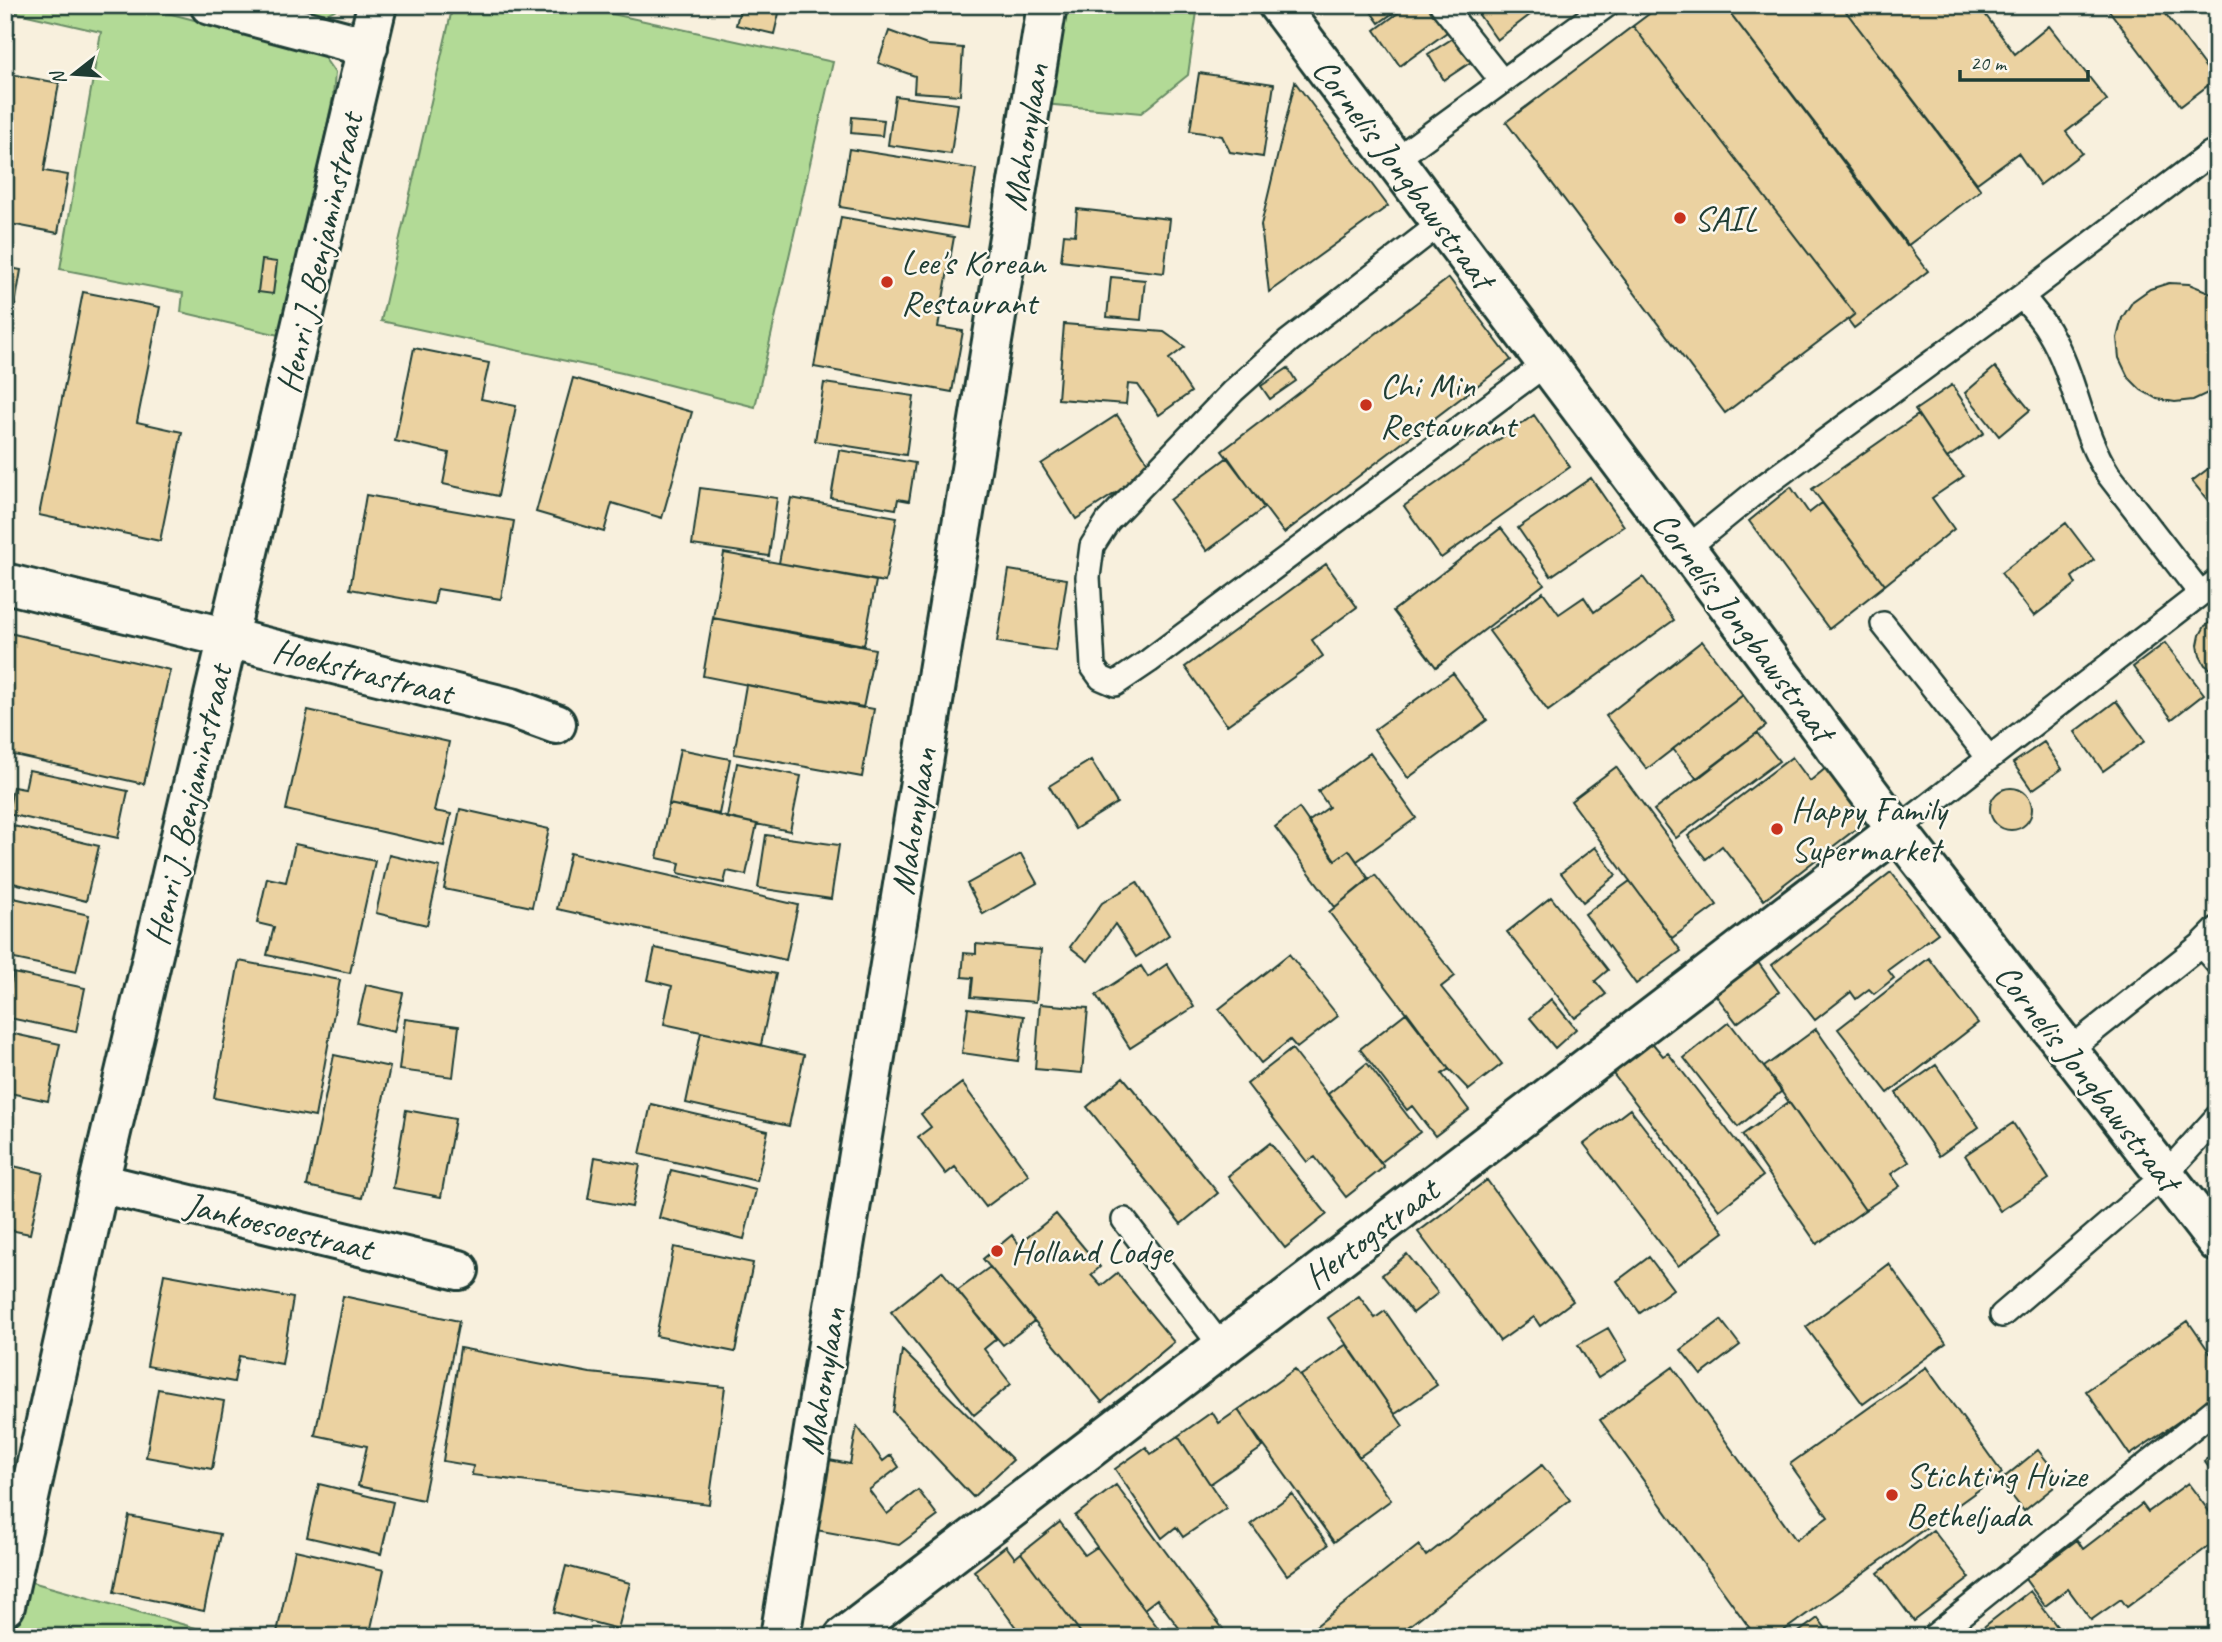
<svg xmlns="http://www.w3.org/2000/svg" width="2222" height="1642" viewBox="0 0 2222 1642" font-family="Caveat,sans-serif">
	<rect width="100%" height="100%" fill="#f8f0dd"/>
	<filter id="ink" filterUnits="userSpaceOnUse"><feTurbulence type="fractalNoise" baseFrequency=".0143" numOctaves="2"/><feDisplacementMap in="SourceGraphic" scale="14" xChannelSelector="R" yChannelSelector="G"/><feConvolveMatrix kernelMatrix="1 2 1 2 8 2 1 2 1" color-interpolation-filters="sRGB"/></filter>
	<g filter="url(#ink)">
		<!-- green -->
		<path fill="#b2da96" stroke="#688c65" stroke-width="2" d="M5,5H137L321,53L335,73L333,97L283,336L181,312L183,293L60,269L101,32L5,10Z
			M286,5H344L325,15Z
			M453,5H571L833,62L755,407L622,373L381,321Z
			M1058,5H1198L1188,75L1141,113L1044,104Z
			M28,1581L228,1637H13Z"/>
		<!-- building -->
		<path fill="#ebd2a1" stroke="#1f3d34" stroke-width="2" d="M741,5H781L774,34L736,25Z
			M1366,5H1404L1379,23Z
			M1409,5H1438L1454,27L1400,66L1375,30Z
			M1472,5H1543L1497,40Z
			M1661,5H1724L1928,271L1854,328L1848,320L1855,314L1633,26Z
			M1724,5H1841L1981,190L1907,246Z
			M1841,5H1978L2015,54L2049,26L2107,100L2066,132L2082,153L2040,185L2018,153L1977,183Z
			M2105,5H2159L2215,80L2181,106Z
			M1633,26L1855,314L1725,413L1506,122Z
			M889,31L927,45L963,48L960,95L914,92L915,76L878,63Z
			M1455,37L1471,62L1444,80L1428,54Z
			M5,73L59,83L44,171L68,175L58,233L5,223Z
			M1199,73L1274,84L1263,157L1230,152L1222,136L1190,131Z
			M1295,82L1388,206L1269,292L1261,225Z
			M895,96L958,104L951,154L888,145Z
			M852,117L884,120L882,136L851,133Z
			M849,149L976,169L967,228L840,207Z
			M1077,209L1170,219L1164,273L1061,261L1064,234L1075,235Z
			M841,217L954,237L938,327L963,331L952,392L814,367Z
			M262,260L277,262L273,294L258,292Z
			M5,267L21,270L15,306L5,305Z
			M1111,277L1145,280L1141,320L1107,317Z
			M1449,278L1511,360L1284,533L1222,451Z
			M2169,283L2189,284L2209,292L2217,300V386L2210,392L2193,400L2175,402L2157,399L2141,390L2128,377L2119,358L2117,338L2122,318L2133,301L2150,289Z
			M83,292L160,307L137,422L182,432L160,541L39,515Z
			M1064,324L1164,332L1185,347L1169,359L1191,392L1159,415L1138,385L1128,384L1126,404L1058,399Z
			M414,348L489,363L481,399L516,406L498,496L443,484L449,453L395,441Z
			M1995,367L2030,410L1999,436L1965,393Z
			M1288,368L1296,381L1270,399L1261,386Z
			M573,378L692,412L662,518L612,503L604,532L536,512Z
			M824,383L914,396L906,455L815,441Z
			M1952,385L1984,433L1947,458L1915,410Z
			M1117,415L1152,469L1076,519L1041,464Z
			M1534,415L1570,467L1441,558L1404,506Z
			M1918,415L1947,458L1964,476L1932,498L1954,529L1885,585L1812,489Z
			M839,450L915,463L909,501L898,499L896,509L831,498Z
			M1228,457L1264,508L1207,551L1170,500Z
			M2217,462V497L2209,502L2192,481Z
			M1591,478L1624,526L1551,576L1518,528Z
			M1791,487L1809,513L1822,503L1885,585L1829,629L1749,521Z
			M700,488L777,498L769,556L692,545Z
			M366,495L514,521L501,599L437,589L434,604L350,589Z
			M791,498L897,517L885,582L779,563Z
			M2066,523L2094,560L2072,577L2076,584L2034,616L2001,573Z
			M1501,528L1544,584L1436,667L1393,611Z
			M724,553L876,581L864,645L713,618Z
			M1326,564L1357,607L1312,640L1323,656L1227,725L1185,667Z
			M1009,570L1067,579L1056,651L997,642Z
			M1643,577L1674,620L1548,711L1489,631L1543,592L1559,614L1584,597L1594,612Z
			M713,618L875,649L863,708L703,676Z
			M2217,618V673L2205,665L2200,656L2198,645L2200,635L2205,626Z
			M5,632L170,670L144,784L5,753Z
			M1702,641L1743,695L1647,769L1606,716Z
			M2165,643L2204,694L2172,719L2133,667Z
			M1453,673L1487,720L1408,778L1374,730Z
			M746,685L874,709L862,777L734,754Z
			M1743,695L1766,726L1697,779L1673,749Z
			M2116,701L2145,741L2103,771L2075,732Z
			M308,710L449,742L434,811L451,814L444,846L286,810Z
			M1757,733L1779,761L1676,838L1654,810Z
			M2044,742L2062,769L2032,790L2013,763Z
			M680,749L730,759L719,814L669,804Z
			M1370,753L1416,818L1357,861L1349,850L1335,860L1308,822L1329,807L1318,791Z
			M1792,757L1810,781L1826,768L1866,821L1764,900L1722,846L1706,859L1688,836Z
			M1091,760L1117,803L1075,829L1049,786Z
			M737,763L801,776L790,831L727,818Z
			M1616,767L1717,905L1672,938L1571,801Z
			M29,770L128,791L118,838L8,814L13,787L25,789Z
			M1990 809a21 21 0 1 1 42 0a21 21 0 1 1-42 0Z
			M669,804L757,824L746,875L727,871L724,883L678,873L680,863L657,858Z
			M1299,808L1335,860L1349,850L1369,879L1335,907L1275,827Z
			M460,809L549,829L532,907L444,889Z
			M5,824L99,846L86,901L5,881Z
			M766,835L839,845L831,899L758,888Z
			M295,844L375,861L350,973L267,955L274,927L257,923L267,878L286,882Z
			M1595,847L1616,875L1583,902L1561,873Z
			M570,853L798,905L786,960L557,909Z
			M1021,854L1037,883L983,914L967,884Z
			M389,855L440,867L427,925L376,913Z
			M1891,872L1938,933L1888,970L1894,978L1874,994L1869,989L1856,999L1851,992L1815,1020L1772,965Z
			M1375,875L1455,976L1441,987L1502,1064L1469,1090L1449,1069L1329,912Z
			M1630,881L1681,951L1636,984L1585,914Z
			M1137,882L1169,935L1136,957L1115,924L1088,961L1070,947L1102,903Z
			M5,896L89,915L76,972L5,957Z
			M1551,897L1608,970L1595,981L1606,994L1575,1018L1507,932Z
			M976,944L1041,950L1036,1002L971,997L973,978L962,977L964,953L976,954Z
			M655,948L776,974L761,1045L664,1024L672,986L648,980Z
			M1289,954L1338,1016L1297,1048L1290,1040L1261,1063L1219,1009Z
			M1929,958L1978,1023L1888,1093L1838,1029Z
			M239,961L340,980L315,1117L214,1098Z
			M1758,962L1779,992L1737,1023L1715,994Z
			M1167,964L1194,1007L1130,1048L1096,995L1141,966L1148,977Z
			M13,973L85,988L76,1032L5,1017Z
			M366,985L403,993L394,1032L357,1023Z
			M1551,999L1576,1029L1555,1048L1530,1018Z
			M1040,1004L1088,1008L1082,1073L1035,1069Z
			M968,1008L1024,1016L1018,1061L962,1053Z
			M1407,1012L1449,1069L1442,1074L1469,1110L1435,1136L1412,1106L1407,1110L1360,1049Z
			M405,1019L459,1026L453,1077L399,1070Z
			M1729,1022L1782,1091L1738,1127L1684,1058Z
			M1816,1029L1909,1162L1891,1174L1900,1186L1865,1210L1764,1067Z
			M5,1032L60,1044L48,1101L5,1092Z
			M701,1032L804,1055L789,1126L686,1103Z
			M1649,1039L1663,1056L1668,1053L1763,1176L1719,1210L1610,1070Z
			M1292,1049L1384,1167L1346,1197L1315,1157L1307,1162L1247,1084Z
			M334,1055L390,1067L362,1198L307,1186Z
			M1367,1063L1420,1132L1380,1163L1328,1094Z
			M1936,1065L1979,1127L1939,1156L1896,1093Z
			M1123,1077L1218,1193L1181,1224L1087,1107Z
			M962,1083L1029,1175L986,1207L955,1167L946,1174L918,1137L931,1127L921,1114Z
			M1789,1102L1865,1210L1817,1244L1742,1135Z
			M651,1104L768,1131L757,1181L640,1154Z
			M1630,1109L1724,1232L1678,1266L1584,1144Z
			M406,1110L455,1119L441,1197L393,1188Z
			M2013,1123L2049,1179L2000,1211L1965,1155Z
			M1270,1143L1327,1214L1285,1248L1228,1176Z
			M595,1157L640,1165L632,1207L588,1199Z
			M5,1164L43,1173L30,1234L5,1229Z
			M671,1170L756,1190L744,1239L659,1218Z
			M1487,1180L1573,1301L1540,1326L1534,1317L1500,1341L1418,1232Z
			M1056,1214L1100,1267L1091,1275L1101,1286L1117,1273L1174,1342L1102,1402L983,1259L1012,1235L1019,1244Z
			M5,1241L11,1242L5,1263Z
			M674,1247L753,1263L735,1352L656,1336Z
			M1407,1254L1438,1293L1413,1313L1382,1275Z
			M1649,1257L1673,1289L1640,1313L1617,1281Z
			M1889,1264L1946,1343L1863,1404L1806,1327Z
			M990,1267L1034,1321L1003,1345L957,1291Z
			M942,1271L996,1339L984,1349L1011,1384L974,1415L891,1312Z
			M164,1274L293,1298L282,1364L239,1356L234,1382L147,1366Z
			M343,1296L459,1321L423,1500L358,1486L367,1446L315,1435Z
			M1359,1296L1375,1318L1385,1311L1437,1385L1395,1414L1328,1318Z
			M1721,1320L1740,1345L1701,1375L1681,1350Z
			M2188,1321L2217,1363V1395L2130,1455L2086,1391Z
			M1608,1328L1627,1360L1598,1378L1578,1345Z
			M1347,1344L1403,1426L1359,1457L1300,1376Z
			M460,1348L590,1373L725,1387L709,1504L472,1475L473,1466L443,1461Z
			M902,1350L1013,1460L973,1497L893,1412Z
			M1673,1367L1796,1540L1828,1517L1790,1464L1926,1367L2002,1473L1775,1637H1756L1600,1420Z
			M1295,1369L1391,1500L1334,1542L1238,1410Z
			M158,1389L224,1401L212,1469L146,1457Z
			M1238,1410L1263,1447L1210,1484L1178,1436L1212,1412L1219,1423Z
			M857,1426L883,1461L891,1455L899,1467L869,1490L887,1514L918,1490L938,1516L899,1545L816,1530L829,1460L850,1464Z
			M1178,1436L1226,1508L1183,1537L1176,1527L1162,1538L1115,1469L1146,1447L1151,1454Z
			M2038,1450L2054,1470L2046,1477L2054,1487L2024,1511L2000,1481Z
			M2217,1451V1478L2204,1461Z
			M1542,1465L1570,1500L1395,1637H1302L1419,1545L1426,1556Z
			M2188,1483L2217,1522V1540L2127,1607L2121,1599L2091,1620L2068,1589L2045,1606L2025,1579L2077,1540L2083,1549L2142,1504L2148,1512Z
			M319,1484L393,1502L381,1554L307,1537Z
			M1116,1485L1229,1637H1186L1157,1599L1144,1609L1097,1547L1075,1516Z
			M1292,1494L1328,1545L1287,1575L1251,1524Z
			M129,1516L220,1534L204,1611L114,1592Z
			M1060,1522L1085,1555L1097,1547L1165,1637H1084L1021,1553Z
			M1933,1530L1970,1578L1914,1621L1878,1573Z
			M1006,1546L1015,1558L1021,1553L1084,1637H1023L974,1571Z
			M295,1550L384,1570L369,1637H358L327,1630L326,1637H276Z
			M566,1566L630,1583L618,1629L554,1612Z
			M2030,1591L2065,1637L1972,1636Z
			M1818,1618L1832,1637H1792Z
			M463,1633L496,1637H462Z"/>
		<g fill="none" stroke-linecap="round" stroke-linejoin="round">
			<defs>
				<path id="service" d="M1442,5L1502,81
					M1395,160L1607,5
					M1441,223L1289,341L1233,391L1108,521L1092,546L1088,577L1093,667L1101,678L1115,684L1149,661L1547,363
					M2022,296C2031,308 2042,319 2049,332C2076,376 2080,431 2108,474L2201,594
					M1686,549L1757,491L2022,296L2211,153L2217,152
					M1883,624L1989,758
					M1897,830L2217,581
					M2201,945L2217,963
					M2068,1051L2201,945L2217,929
					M1124,1220L1222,1347
					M2002,1315L2165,1175L2217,1117
					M1933,1637L2217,1408"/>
				<path id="minor" d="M210,5L368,47
					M5,583L512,708L556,724
					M99,1183L459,1270
					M5,1606L99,1183L377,5
					M780,1637L1047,5
					M844,1637L1897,830"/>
				<g id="secondary">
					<path id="s1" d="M1278,5L1897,830L2217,1242"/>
				</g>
			</defs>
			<!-- service casing -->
			<use href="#service" stroke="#1f3d34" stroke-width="28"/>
			<!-- minor casing -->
			<use href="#minor" stroke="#1f3d34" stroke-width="44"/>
			<!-- secondary casing -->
			<use href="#secondary" stroke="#1f3d34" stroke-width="44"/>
			<!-- service -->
			<use href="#service" stroke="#fbf7ec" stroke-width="23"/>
			<!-- minor -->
			<use href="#minor" stroke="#fbf7ec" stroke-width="38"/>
			<!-- secondary -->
			<use href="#secondary" stroke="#fbf7ec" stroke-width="38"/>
		</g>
	</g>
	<!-- markers -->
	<g fill="#c8321e" stroke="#fbf7ec" stroke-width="2.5">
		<circle cx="1680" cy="218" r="7"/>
		<circle cx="887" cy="282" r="7"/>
		<circle cx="1366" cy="405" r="7"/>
		<circle cx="1777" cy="829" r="7"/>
		<circle cx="997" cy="1251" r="7"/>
		<circle cx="1892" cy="1495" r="7"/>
	</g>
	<g text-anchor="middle" stroke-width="5" stroke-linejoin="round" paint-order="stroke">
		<!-- street labels -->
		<g font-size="35" fill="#1f3d34" stroke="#fbf7ec">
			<text transform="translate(1025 137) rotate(-81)" y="12">Mahonylaan</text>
			<text dy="12" stroke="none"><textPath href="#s1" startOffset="210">Cornelis Jongbawstraat</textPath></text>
			<text transform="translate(319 253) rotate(-77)" y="12">Henri J. Benjaminstraat</text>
			<text transform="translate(1744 626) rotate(53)" y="12">Cornelis Jongbawstraat</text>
			<text transform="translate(363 671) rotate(14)" y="12">Hoekstrastraat</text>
			<text transform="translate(188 805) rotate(-77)" y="12">Henri J. Benjaminstraat</text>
			<text transform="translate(913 821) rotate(-81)" y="12">Mahonylaan</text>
			<text transform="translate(2088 1077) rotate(52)" y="12">Cornelis Jongbawstraat</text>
			<text transform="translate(279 1226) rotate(14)" y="12">Jankoesoestraat</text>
			<text transform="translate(1371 1233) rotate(-37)" y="12">Hertogstraat</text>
			<text transform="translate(822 1381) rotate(-81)" y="12">Mahonylaan</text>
		</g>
		<!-- poi labels -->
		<g font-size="35" fill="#1f3d34" stroke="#fbf7ec" text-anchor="start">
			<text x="1694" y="230">SAIL</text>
			<text x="901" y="274">Lee's Korean<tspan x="901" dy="40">Restaurant</tspan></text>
			<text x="1380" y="397">Chi Min<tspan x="1380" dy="40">Restaurant</tspan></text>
			<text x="1791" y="821">Happy Family<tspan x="1791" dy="40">Supermarket</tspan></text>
			<text x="1011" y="1263">Holland Lodge</text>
			<text x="1906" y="1487">Stichting Huize<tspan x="1906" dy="40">Betheljada</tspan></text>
		</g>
	</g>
	<!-- margin -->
	<rect width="2222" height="1642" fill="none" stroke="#fbf7ec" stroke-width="28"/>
	<rect x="14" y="14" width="2194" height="1614" fill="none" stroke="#1f3d34" stroke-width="2.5" filter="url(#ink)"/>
	<!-- north arrow -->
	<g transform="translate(74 74) rotate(253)" stroke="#fbf7ec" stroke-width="5" paint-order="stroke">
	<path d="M0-5L12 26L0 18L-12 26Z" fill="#1f3d34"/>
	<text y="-10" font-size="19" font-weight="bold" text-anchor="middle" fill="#1f3d34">N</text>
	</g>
	<!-- scale -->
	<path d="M1960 70v10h128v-10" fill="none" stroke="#1f3d34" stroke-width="3.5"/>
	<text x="1970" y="70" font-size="21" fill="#1f3d34" stroke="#fbf7ec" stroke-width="5" paint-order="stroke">20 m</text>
</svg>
